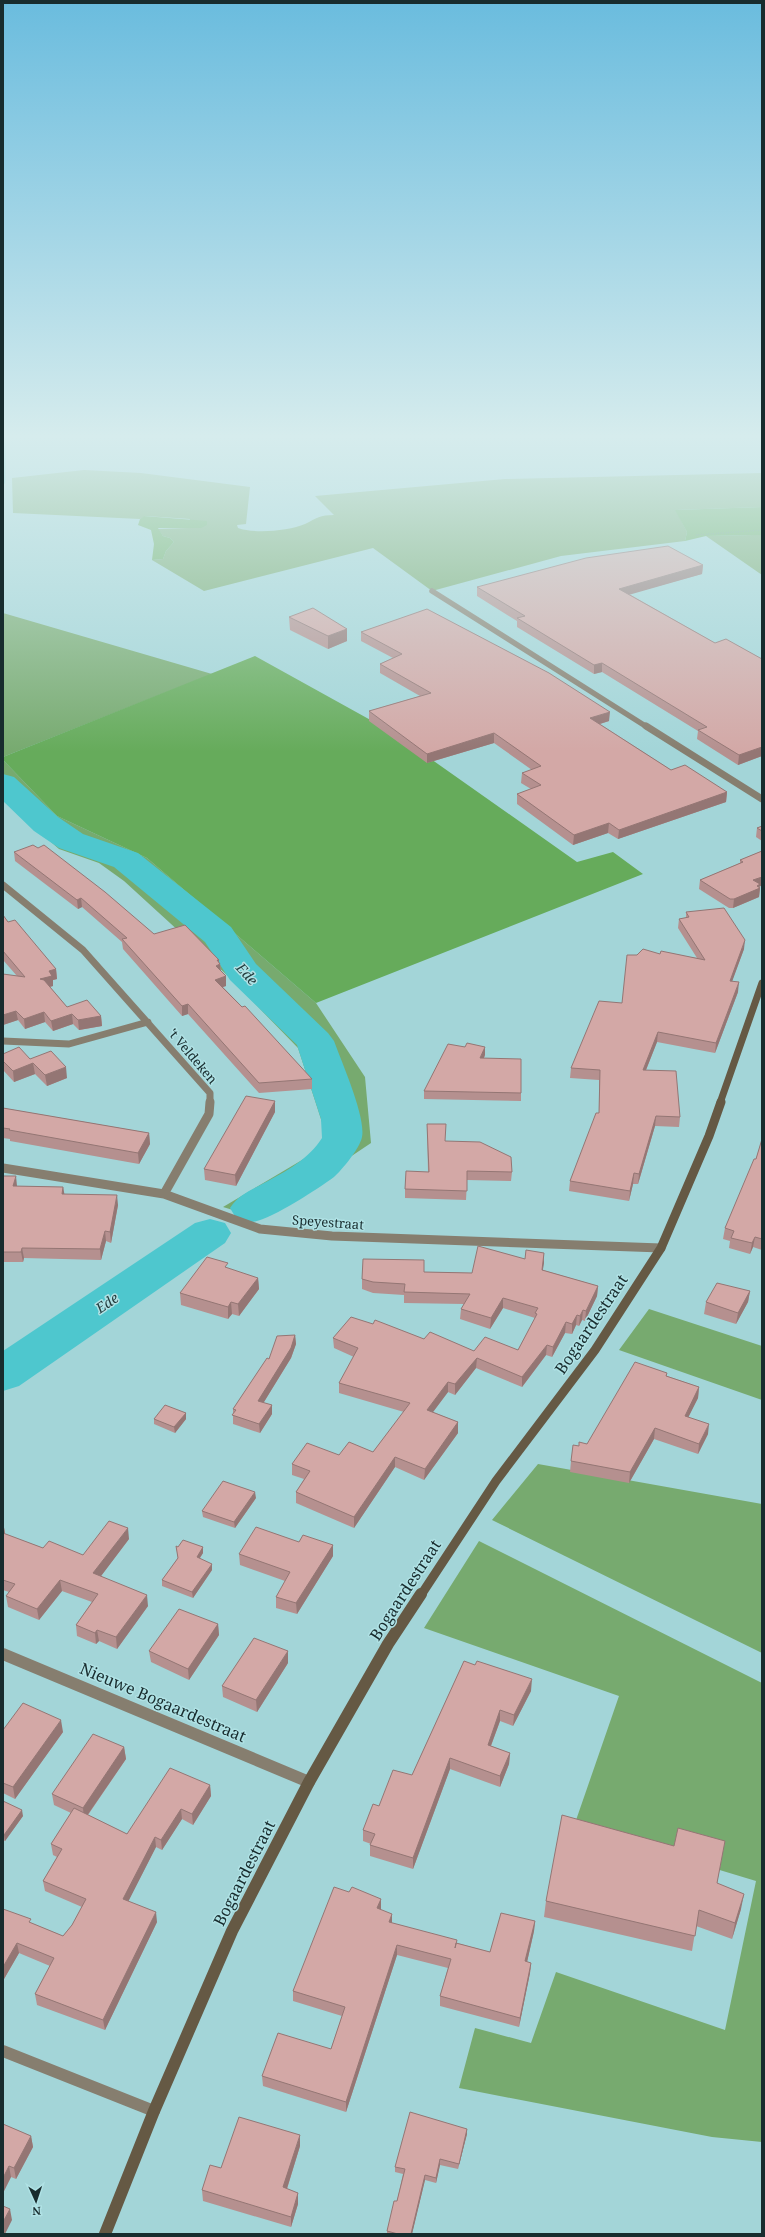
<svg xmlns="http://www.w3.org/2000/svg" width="765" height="2237" viewBox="0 0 765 2237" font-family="'Noto Serif',serif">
	<rect width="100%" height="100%" fill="#a3d5d8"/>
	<!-- green -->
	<path fill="#77aa6f" d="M84,470L141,473L250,487L246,524L237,525L238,528C254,534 289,531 305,524C317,518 320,515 334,515L315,496L505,479L762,473V507L676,510L687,532L685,541L561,556L432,591L373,548L204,591L152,560L163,559L166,551L174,542L170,538L163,536L158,529L187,528L190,519L145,516L140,519L13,513L12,478Z
		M762,535V575L706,536L754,535Z
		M3,613L212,674L3,757Z
		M3,760L57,816L147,858L316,1003L365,1077L371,1143L259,1218L223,1207L329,1144L298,1048L228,976L124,881L99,863L59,849L3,800Z
		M649,1309L762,1346V1400L619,1350Z
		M538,1464L762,1504V1653L492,1520Z
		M479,1541L762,1683V2142L712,2137L459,2088L475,2028L531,2043L556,1972L725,2030L756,1881L574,1826L619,1696L424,1628Z"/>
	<!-- forest -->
	<path fill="#66ab5b" d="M762,507V535L706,536L685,541L687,532L675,510Z
		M144,516L207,521V525L201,528H158L163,536L170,538L174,542L166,551L163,559L152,560L154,544L151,530L138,525L140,519Z
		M255,656L394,733L577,862L613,852L643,874L316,1003L147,858L57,816L3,760V757Z"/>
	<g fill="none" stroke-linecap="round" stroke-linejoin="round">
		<!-- stream -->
		<path stroke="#4ec7ce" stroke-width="4.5" d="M3,482L4,438"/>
		<!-- river -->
		<path fill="#4ec7ce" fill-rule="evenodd" d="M3,774L14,777L58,817L83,834L138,853L231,927L256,964L328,1033L334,1041C342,1063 366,1117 362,1137C360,1148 342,1170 334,1177C319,1188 268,1222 251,1222C246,1222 241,1219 236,1218L230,1208C238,1195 251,1190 264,1183C285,1172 309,1159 322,1138L321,1119L297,1045L230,980L205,942L114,867L59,848L34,831L3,801Z
			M210,1219L225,1223L231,1233L225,1243L19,1386L3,1391V1351L195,1223Z"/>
		<!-- path -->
		<path stroke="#668b8e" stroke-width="1.5" stroke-dasharray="0.5 2" stroke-linecap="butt" d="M696,535L762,530"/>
		<!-- street-far3 -->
		<path stroke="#867e6f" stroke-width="5.5" d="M432,591L647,727"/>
		<!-- street-far2 -->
		<path stroke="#867e6f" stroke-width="7" d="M646,726L762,799
			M3,885L83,950L210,1093V1103
			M3,1041L69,1044L148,1022"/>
		<!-- street-far1 -->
		<path stroke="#867e6f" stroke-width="9" d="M3,1168L164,1194L260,1229L332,1236L661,1248
			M164,1194L209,1114L210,1102"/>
		<!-- street -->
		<path stroke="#867e6f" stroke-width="12" d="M3,1654L309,1782
			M3,2051L154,2111"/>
		<!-- secondary-far2 -->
		<path stroke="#655944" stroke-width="7" d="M720,1103L762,983"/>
		<!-- secondary-far1 -->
		<path stroke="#655944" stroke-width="9" d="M421,1595L496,1481L595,1350L661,1248L709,1136L721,1102"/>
		<!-- secondary -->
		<path stroke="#655944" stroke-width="12" d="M105,2234L154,2111L232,1931L309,1782L388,1644L421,1594"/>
	</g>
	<!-- wall -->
	<path fill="#b5908f" d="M703,565L702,574L629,594L715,643L762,659V756L738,765L697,739L698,731L602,672L594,674L517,627V621L477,596V587Z
		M289,617L347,641L328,649L290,630Z
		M361,632L609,721L600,724L671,770L727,792L726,802L618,839L608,833L573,845L517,804V794L531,789L521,783L522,773L532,770L494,743L427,763L369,721V711L420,696L380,673V664L393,658L361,641Z
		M762,826V841L756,837L757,828Z
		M762,851V885L759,887L760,888L759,897L733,908H729L699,889L700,880L740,863V860Z
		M14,852L154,934L219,960V962L220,964L221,971L226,976V986L223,987L312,1079V1089L259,1093L188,1014L182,1016L123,949L122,942L82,907L78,909L15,861Z
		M686,912L744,949L732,981L738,992L715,1053L657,1042L646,1070L680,1117L679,1127L655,1126L638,1184H633L629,1201L569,1191L570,1181L599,1113V1080L570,1078L571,1068L622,1003L660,954L697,958L678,928L679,919L686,918Z
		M3,915L8,922L56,969L57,979L53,980V986L50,987L67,1007L101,1016L102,1026L79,1030L73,1024L53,1031L45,1022L25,1029L18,1020L3,1025V974L17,976L3,960Z
		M3,1054L30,1059L67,1078L47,1086L35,1074L14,1082L3,1070Z
		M485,1055L484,1058L521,1093V1101L424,1099V1091Z
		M275,1101V1112L236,1186L205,1180L204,1169Z
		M3,1108L149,1133L150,1144L139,1164L10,1141V1139L3,1138Z
		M427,1124L445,1141L512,1172L511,1181L467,1180L466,1200L405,1198V1189L428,1172Z
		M762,1139V1250L753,1247L750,1254L729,1248L730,1241L723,1239L725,1228L756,1159Z
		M3,1176L17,1186L63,1187L64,1194L118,1205L111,1243L106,1241L101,1260L24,1258L23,1262H3Z
		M544,1253L543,1270L598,1286L597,1296L585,1321L582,1320L579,1326L576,1325L572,1334L565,1333L552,1357L546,1355L522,1387L476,1368L455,1395L448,1392L433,1412L458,1422V1433L424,1480L395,1467L354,1528L296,1503V1492L304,1479L292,1475V1464L339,1455L373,1452L404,1412L339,1393V1383L354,1357L334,1348L333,1338L373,1324L424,1339L474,1351L518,1350L535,1318L503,1308L490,1329L460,1319L461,1309L464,1304L404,1303V1295L373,1293L362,1289V1279L424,1272L472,1273L525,1259Z
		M258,1278L259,1289L239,1316L232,1314L228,1319L181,1305L180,1293Z
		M750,1291L748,1302L736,1324L704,1314L706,1302Z
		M295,1335L296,1344L291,1358L264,1402L272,1414L260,1433L233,1424V1409L269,1359Z
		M667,1373V1376L699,1387L698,1398L688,1417L708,1434L698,1454L654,1439L629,1483L570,1472L571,1461L579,1446L587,1444Z
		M186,1413V1419L175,1433L154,1424V1419Z
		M256,1498L235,1528L203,1517L202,1511Z
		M3,1522L5,1533V1534L43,1548L83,1555L129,1539L101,1576L148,1606L117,1649L99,1641L96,1644L77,1636L76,1625L92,1602L62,1591L39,1620L8,1607L6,1596L9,1592L3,1590Z
		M299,1542L333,1545V1556L297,1614L276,1608V1597L285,1581L240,1565L239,1554Z
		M176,1546L178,1547H203V1553L200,1558L212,1570L193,1598L162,1586V1580L178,1558Z
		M218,1624L219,1635L189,1680L151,1662L149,1651Z
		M464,1661L531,1691L513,1726L500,1721L491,1746L510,1753L509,1764L500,1787L450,1769L413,1869L370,1856V1845L371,1844L363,1841V1830L379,1806L412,1775Z
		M288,1663L257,1712L223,1697L222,1686Z
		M3,1730L63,1732L15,1799L3,1793Z
		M124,1747L126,1759L88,1815L127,1834L210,1785L211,1796L193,1825L182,1819L162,1850L156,1847L128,1901L157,1922L105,2030L37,2005L35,1994L50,1966L19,1953L4,1979H3V1909L31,1923L63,1936L72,1925L82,1907L45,1891L43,1881L57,1857L53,1855L51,1844L71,1813L54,1805L52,1794Z
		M3,1801L23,1816L5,1841L3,1840Z
		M674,1846L722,1857L717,1883L741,1909L732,1939L696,1926L692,1951L544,1917L546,1901Z
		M349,1892L381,1899L380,1910L392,1923L457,1943L490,1952L535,1921L534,1931L527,1962L531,1963L530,1973L519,2027L440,2006V1996L448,1968L397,1955L346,2112L263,2086L262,2076L331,2049L342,2016L293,2001V1991Z
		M3,2124L31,2136L33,2147L16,2179L11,2177L3,2193Z
		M467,2129V2134L458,2169L440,2165L436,2183L425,2180L412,2234H387V2231L397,2201L403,2174L395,2172V2167Z
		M300,2146L287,2189L298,2193V2204L291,2227L203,2201L202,2190L221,2168Z"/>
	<!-- shaded-wall -->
	<path fill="#947674" d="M703,565L702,574L618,598L619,589Z
		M347,629V641L328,649V636Z
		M602,663V672L594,674V665Z
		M610,712L609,721L590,727V718Z
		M494,733V743L427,763V754Z
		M762,747V756L738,765L739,755Z
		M727,792L726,802L618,839L619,830Z
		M609,823L608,833L573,845L574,835Z
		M762,877V885L759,887V888H760L759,897L733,908L734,899L753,880Z
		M81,898L82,907L78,909L77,900Z
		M745,940L744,949L729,990L730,981Z
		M217,960H219V965L220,964L221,974L216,966Z
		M56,969L57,979L53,980V986L41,989L40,979L49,971Z
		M226,976V986L216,989L215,980Z
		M739,982L738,992L715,1053L716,1043Z
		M188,1004V1014L182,1016V1006Z
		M16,1011L18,1020L3,1025V1015Z
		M44,1012L45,1022L25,1029L24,1019Z
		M72,1014L73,1024L53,1031L51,1021Z
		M101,1016L102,1026L79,1030L78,1020Z
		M658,1032L657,1042L642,1080L643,1070Z
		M485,1047V1055L480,1066V1058Z
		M33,1063L35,1074L14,1082L13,1071Z
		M66,1067L67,1078L47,1086L45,1075Z
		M275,1101V1112L236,1186L235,1175Z
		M656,1116L655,1126L638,1184L639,1174Z
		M149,1133L150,1144L139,1164L138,1153Z
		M634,1173L633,1184L629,1201L630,1191Z
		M16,1176L17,1186H13Z
		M63,1187L65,1197L62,1194Z
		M117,1195L118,1205L111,1243L110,1232Z
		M105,1231L106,1241L101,1260L100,1249Z
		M755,1237L753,1247L750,1254L752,1243Z
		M22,1248L24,1258L23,1262L21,1252Z
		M544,1253V1263L541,1280L542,1270Z
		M258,1278L259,1289L239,1316L238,1304Z
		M598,1286L597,1296L585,1321L586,1311Z
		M750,1291L748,1302L736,1324L738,1313Z
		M503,1298V1308L490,1329L491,1318Z
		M231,1302L232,1314L228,1319V1307Z
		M583,1310L582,1320L579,1326L580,1316Z
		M577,1315L576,1325L572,1334V1324Z
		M566,1322L565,1333L552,1357L553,1347Z
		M295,1335L296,1344L291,1358L259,1410L258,1401Z
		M547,1345L546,1355L522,1387V1377Z
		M477,1358L476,1368L455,1395V1384Z
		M448,1382V1392L427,1420V1410Z
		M699,1387L698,1398L684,1426L685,1416Z
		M272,1405V1414L260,1433L259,1424Z
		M186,1413V1419L175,1433L174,1427Z
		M458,1422V1433L424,1480L425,1469Z
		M709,1424L708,1434L698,1454L699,1444Z
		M655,1428L654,1439L629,1483L630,1472Z
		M395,1457V1467L354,1528V1517Z
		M255,1492L256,1498L235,1528L234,1522Z
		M3,1522L5,1533L3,1536Z
		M128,1528L129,1539L95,1584L93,1573Z
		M333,1545V1556L297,1614L296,1603Z
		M203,1547V1553L197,1562V1557Z
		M212,1564V1570L193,1598L192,1592Z
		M60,1580L62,1591L39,1620L37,1609Z
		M147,1595L148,1606L117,1649L116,1637Z
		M218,1624L219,1635L189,1680L188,1669Z
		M97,1630L99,1641L96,1644L95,1633Z
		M288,1651V1663L257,1712L256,1700Z
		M532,1679L531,1691L513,1726L514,1715Z
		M500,1710V1721L487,1756L488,1745Z
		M61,1720L63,1732L15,1799L13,1787Z
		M124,1747L126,1759L84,1820L83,1808Z
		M510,1753L509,1764L500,1787V1776Z
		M450,1758V1769L413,1869V1858Z
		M210,1785L211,1796L193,1825L192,1814Z
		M181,1809L182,1819L162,1850L161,1840Z
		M22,1810L23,1816L5,1841L4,1835Z
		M155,1837L156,1847L124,1910L123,1899Z
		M744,1894L741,1909L732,1939L735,1923Z
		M381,1899V1909L377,1918V1908Z
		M156,1912L157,1922L105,2030L103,2020Z
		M392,1914V1924L389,1922Z
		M535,1921L534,1931L525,1971V1961Z
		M17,1943L19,1953L4,1979L3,1974V1967Z
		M397,1945V1955L346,2112V2102Z
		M531,1963L530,1973L519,2027L520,2018Z
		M467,2129V2134L458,2169L459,2164Z
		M300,2135V2146L284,2198L283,2187Z
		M31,2136L33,2147L16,2179L14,2168Z
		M440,2159V2165L436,2183V2178Z
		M9,2166L11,2177L3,2193V2178Z
		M425,2175V2180L412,2234H411Z
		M298,2193V2204L291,2227V2217Z
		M10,2209L12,2220L5,2234H3V2222Z"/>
	<!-- building -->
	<path fill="#d3a8a6" stroke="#947674" d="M668,546L703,565L619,589L715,643L726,639L762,659V747L739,755L698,730L707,727L602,663L594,665L517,618L525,616L477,587L586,558Z
		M313,608L347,629L328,636L289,617Z
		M427,609L549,673L610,712L590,718L671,770L685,765L727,792L619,830L609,823L574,835L517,794L541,785L522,773L541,766L494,733L427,754L369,711L431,693L380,664L402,654L361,632Z
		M762,826V831L757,828Z
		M33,845L38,848L44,845L105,892L154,934L185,925L219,960H217L220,964L216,966L226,976L215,980L242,1007L245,1006L312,1079L259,1083L188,1004L182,1006L122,939L127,938L81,898L77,900L14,852Z
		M762,851V877L753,880L760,884L757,886L760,888L734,899H730L700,880L743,862L740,860Z
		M724,908L745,940L730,981L739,982L716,1043L658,1032L643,1070L676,1071L680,1117L656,1116L639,1174L634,1173L630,1191L570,1181L596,1113H599L600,1070L571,1068L599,1001L622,1003L627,955H637L643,949L660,954L661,951L705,960L679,919L689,917L686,912Z
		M3,915L8,922L15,920L56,969L49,971L52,976L40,979L44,980L67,1007L87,1000L101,1016L78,1020L72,1014L51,1021L44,1012L24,1019L16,1011L3,1015V974L25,977L3,951Z
		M467,1043L485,1047L480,1058L521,1059V1093L424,1091L448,1044L465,1047Z
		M19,1047L30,1059L51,1051L66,1067L45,1075L33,1063L13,1071L3,1061V1054Z
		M246,1096L275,1101L235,1175L204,1169Z
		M3,1108L149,1133L138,1153L9,1130L10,1129L3,1128Z
		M427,1124H446L445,1141L480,1142L511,1157L512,1172L467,1171V1191L405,1189L406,1171L429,1172Z
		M762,1139V1239L755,1237L752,1243L731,1238L734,1231L725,1228L754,1159H756Z
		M3,1176H16L13,1186L63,1187L62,1194L117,1195L110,1232L105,1231L100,1249L22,1248L21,1252H3Z
		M478,1246L525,1259L526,1250L544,1253L542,1270L598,1286L586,1311L583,1310L580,1316L577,1315L572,1324L566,1322L553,1347L547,1345L522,1377L477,1358L455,1384L448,1382L427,1410L458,1422L425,1469L395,1457L354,1517L296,1492L310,1471L292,1464L307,1443L339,1455L349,1442L373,1452L410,1403L339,1383L358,1348L333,1338L351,1317L373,1324L375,1320L424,1339L430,1332L474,1351L485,1337L518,1350L537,1314L535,1313L538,1308L503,1298L491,1318L461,1309L470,1294L404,1292L405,1284L373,1282L362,1279L363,1259L424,1260V1272L472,1273Z
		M207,1257L228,1263L225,1267L258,1278L238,1304L231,1302L228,1307L180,1293Z
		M717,1283L750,1291L738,1313L706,1302Z
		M295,1335L291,1348L258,1401L272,1405L259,1424L232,1415L236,1410L233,1409L267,1358L269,1359L277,1336Z
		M635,1362L667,1373L666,1376L699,1387L685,1416L709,1424L699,1444L655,1428L630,1472L571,1461L573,1445L579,1446V1442L587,1444Z
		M165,1405L186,1413L174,1427L154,1419Z
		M223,1481L255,1492L234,1522L202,1511Z
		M109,1521L128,1528L93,1573L147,1595L116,1637L97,1630L95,1633L76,1625L98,1594L60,1580L37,1609L6,1596L15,1584L3,1580V1533L43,1548L49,1541L83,1555Z
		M256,1527L299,1542L303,1535L333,1545L296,1603L276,1597L290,1572L239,1554Z
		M183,1540L203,1547L197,1557L212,1564L192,1592L162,1580L178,1558L176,1546L178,1547Z
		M179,1609L218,1624L188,1669L149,1651Z
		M254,1638L288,1651L256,1700L222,1686Z
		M464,1661L475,1665L477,1661L532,1679L514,1715L500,1710L488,1745L510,1753L500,1776L450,1758L413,1858L370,1845L375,1834L363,1830L373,1804L379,1806L393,1770L412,1775Z
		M23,1703L61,1720L13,1787L3,1783V1730Z
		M93,1734L124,1747L83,1808L52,1794Z
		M170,1768L210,1785L192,1814L181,1809L161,1840L155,1837L123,1899L156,1912L103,2020L35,1994L54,1958L17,1943L3,1967V1909L31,1919L29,1922L63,1936L72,1925L86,1899L43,1881L62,1849L51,1844L74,1808L127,1834Z
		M3,1801L22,1810L4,1835H3Z
		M562,1815L674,1846L678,1828L725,1841L717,1883L744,1894L735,1923L699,1910L695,1936L546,1901Z
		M334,1887L349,1892L352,1887L381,1899L377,1908L392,1914L389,1922L457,1940L455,1948L456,1943L490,1952L501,1913L535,1921L525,1961L531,1963L520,2018L440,1996L451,1959L397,1945L346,2102L262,2076L278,2033L331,2049L345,2007L293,1991Z
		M410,2112L467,2129L459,2164L440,2159L436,2178L425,2175L411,2234H398L387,2231L394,2201H397L405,2169L395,2167Z
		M239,2117L300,2135L283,2187L298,2193L291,2217L202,2190L210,2165L221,2168Z
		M3,2124L31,2136L14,2168L9,2166L3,2178Z
		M3,2206L10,2209L3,2222Z"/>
	<!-- sky -->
	<linearGradient id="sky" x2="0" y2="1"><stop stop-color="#6abcde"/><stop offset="0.58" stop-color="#d6eced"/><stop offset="1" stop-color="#d6eced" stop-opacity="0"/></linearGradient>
	<rect width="765" height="752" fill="url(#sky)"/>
	<g text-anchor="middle" stroke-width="3" stroke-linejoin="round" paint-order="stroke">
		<!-- street labels -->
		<g font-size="13" fill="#182c2e" stroke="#b0e2e5">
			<text transform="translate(193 1056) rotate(50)" y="5">'t Veldeken</text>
			<text transform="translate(328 1222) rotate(4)" y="5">Speyestraat</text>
		</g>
		<!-- water labels -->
		<g font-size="14" font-style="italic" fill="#223c3e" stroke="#b0e2e5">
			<text transform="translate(247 974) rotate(48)" y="5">Ede</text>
			<text transform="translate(107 1303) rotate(-34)" y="5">Ede</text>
		</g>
		<!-- near-street labels -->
		<g font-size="16" fill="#182c2e" stroke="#b0e2e5">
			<text transform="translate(591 1324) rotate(-56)" y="6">Bogaardestraat</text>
			<text transform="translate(405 1590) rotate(-57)" y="6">Bogaardestraat</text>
			<text transform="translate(163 1702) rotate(23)" y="6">Nieuwe Bogaardestraat</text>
			<text transform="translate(244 1873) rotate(-63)" y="6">Bogaardestraat</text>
		</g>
	</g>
	<!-- border -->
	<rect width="765" height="2237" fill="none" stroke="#182c2e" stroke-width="8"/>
	<!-- north arrow -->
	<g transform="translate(36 2201) rotate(177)" stroke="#b0e2e5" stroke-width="3" paint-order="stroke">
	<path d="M0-3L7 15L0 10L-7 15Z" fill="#182c2e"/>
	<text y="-6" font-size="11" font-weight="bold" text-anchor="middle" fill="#182c2e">N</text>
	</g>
</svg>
